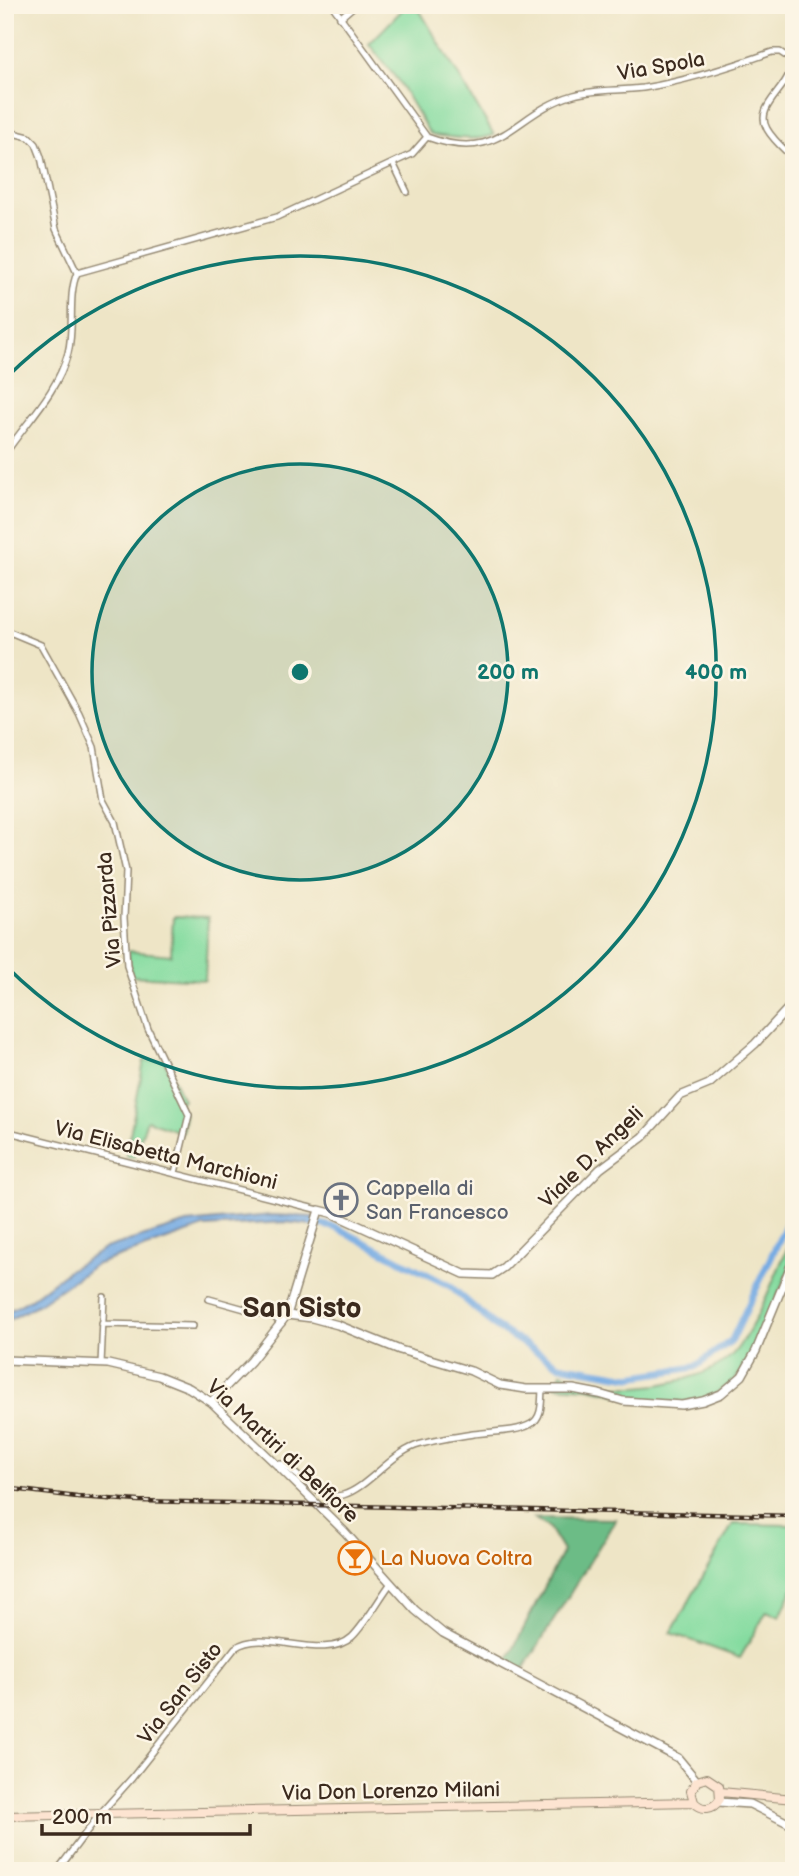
<svg xmlns="http://www.w3.org/2000/svg" width="799" height="1876" viewBox="0 0 799 1876" font-family="'Balsamiq Sans',sans-serif">
	<rect width="100%" height="100%" fill="#fcf5e5"/>
	<filter id="ink" filterUnits="userSpaceOnUse"><feTurbulence type="fractalNoise" baseFrequency=".0143" numOctaves="2"/><feDisplacementMap in="SourceGraphic" scale="14" xChannelSelector="R" yChannelSelector="G"/><feConvolveMatrix kernelMatrix="1 2 1 2 8 2 1 2 1" color-interpolation-filters="sRGB"/></filter>
	<filter id="wash" filterUnits="userSpaceOnUse"><feTurbulence type="fractalNoise" baseFrequency=".00686" numOctaves="4" result="noise"/><feDisplacementMap in="SourceGraphic" scale="28" xChannelSelector="R" yChannelSelector="G"/><feGaussianBlur stdDeviation="1.57" result="paint"/><feColorMatrix in="noise" values="0 0 0 0 0 0 0 0 0 0 0 0 0 0 0 0 0 1.4 0 .05"/><feComposite in="paint" operator="in"/></filter>
	<g filter="url(#wash)">
		<rect width="100%" height="100%" fill="#eee5c6"/>
		<!-- green -->
		<path fill="#85dca0" stroke="#60835f" stroke-width="2" d="M405,7L420,11L494,135C474,142 452,137 432,135L428,131L399,82L369,44Z
			M173,917L208,918L205,980L131,976L128,951L171,955Z
			M164,1060L183,1099L179,1104L185,1115L182,1133L147,1120L134,1157L126,1156L144,1061Z
			M794,1234V1257L758,1343L735,1380L703,1402H657L589,1388L555,1386L561,1373C576,1379 592,1384 608,1386C644,1391 714,1380 737,1349C762,1315 776,1271 794,1234Z
			M733,1524L794,1525V1586L780,1617L767,1611L740,1658L671,1633Z"/>
		<!-- forest -->
		<path fill="#6cbc86" stroke="#547352" stroke-width="2" d="M534,1518L616,1519L523,1670L507,1661L563,1551L549,1528Z"/>
		<!-- water -->
		<path fill="#76abe3" stroke="#586a80" stroke-width="2" d="M271,1215L314,1217L312,1225L285,1222L204,1227L95,1265L39,1304L5,1322V1313L31,1299L69,1270L106,1248L187,1223Z"/>
		<g fill="none" stroke-linecap="round" stroke-linejoin="round">
			<!-- canal -->
			<path stroke="#76abe3" stroke-width="7" d="M311,1222L337,1228L450,1286L496,1327L559,1365L630,1377L695,1367L732,1340L794,1208"/>
		</g>
	</g>
	<g filter="url(#ink)">
		<g fill="none" stroke-linecap="round" stroke-linejoin="round">
			<defs>
				<path id="minor" d="M332,5L427,137
					M340,18L355,5
					M5,131L29,137L36,144L41,157L56,229L77,273C67,297 75,327 68,353C57,393 27,421 5,454
					M427,137C503,165 513,112 574,95C595,89 621,91 643,88C687,81 730,67 772,52H780L789,58C799,85 752,103 767,129C773,140 785,150 794,159
					M393,163L407,192
					M77,273L277,217L412,154L427,137
					M5,630L41,645L79,713L94,747L103,800L115,822L126,871L124,918L127,966L148,1029L189,1115L175,1173
					M5,1131L319,1210
					M209,1299L273,1317L282,1323
					M102,1324L193,1326
					M101,1364L104,1297
					M276,1464H283C299,1475 322,1501 343,1495C367,1488 389,1456 415,1446C432,1440 454,1437 473,1434C491,1431 515,1433 531,1424C543,1417 541,1401 542,1390
					M57,1871L99,1815L132,1778L235,1648C264,1627 324,1663 352,1637C366,1623 379,1599 391,1583"/>
				<path id="tertiary" d="M287,1315L312,1318L338,1325L400,1350L471,1371L500,1385L526,1389H573L599,1394L623,1401L682,1405L703,1401L721,1394L742,1376L756,1351L794,1258
					M5,1360L108,1364L159,1376L189,1388L211,1402L276,1464L345,1532L415,1610L443,1633L678,1758L697,1781
					M211,1402L251,1361L287,1315L319,1210L331,1213L464,1274L492,1275L504,1267L600,1169L643,1137L680,1096L709,1084L755,1044L794,1002
					M718,1802L750,1804L794,1826"/>
				<path id="secondary" d="M721,1792L794,1799
					M5,1816L694,1802C702,1811 713,1810 720,1799L719,1786L707,1778L697,1781L691,1791L694,1802"/>
			</defs>
			<!-- minor casing -->
			<use href="#minor" stroke="#948872" stroke-width="8"/>
			<!-- tertiary casing -->
			<use href="#tertiary" stroke="#948872" stroke-width="10"/>
			<!-- secondary casing -->
			<use href="#secondary" stroke="#948872" stroke-width="10"/>
			<!-- minor -->
			<use href="#minor" stroke="#fff" stroke-width="5"/>
			<!-- tertiary -->
			<use href="#tertiary" stroke="#fff" stroke-width="7"/>
			<!-- secondary -->
			<use href="#secondary" stroke="#fde4d1" stroke-width="8"/>
			<defs>
				<path id="rail" d="M5,1488L77,1497L139,1501L794,1516"/>
			</defs>
			<!-- rail casing -->
			<use href="#rail" stroke="#3b2a1e" stroke-width="4.5"/>
			<!-- rail -->
			<use href="#rail" stroke="#fcf5e5" stroke-width="2" stroke-dasharray="5" stroke-linecap="butt"/>
		</g>
	</g>
	<!-- distance rings -->
	<circle cx="300" cy="672" r="208" fill="#0f766e" fill-opacity=".12"/>
	<g fill="none" stroke="#0f766e" stroke-width="3.5">
		<circle cx="300" cy="672" r="208"/>
		<path d="M6 378A416 416 0 1 1 6 966"/>
	</g>
	<!-- icons -->
	<defs>
		<symbol id="church-ring" viewBox="-11 -11 22 22"><circle r="9.5" fill="#fcf5e5" stroke="#6b7280" stroke-width="1.5"/><path d="M-1.2-6h2.4v3.5h3.3v2.4h-3.3V6h-2.4V-.1h-3.3v-2.4h3.3Z" fill="#6b7280"/></symbol>
		<symbol id="bar-ring" viewBox="-11 -11 22 22"><circle r="9.5" fill="#fcf5e5" stroke="#e8710a" stroke-width="1.5"/><path d="M-6-5H6L.8 .8V4.5H3.5V6h-7V4.5H-.8V.8Z" fill="#e8710a"/></symbol>
	</defs>
	<g fill-rule="evenodd">
		<use href="#church-ring" x="322" y="1181" width="38" height="38"/>
		<use href="#bar-ring" x="336" y="1539" width="38" height="38"/>
	</g>
	<g text-anchor="middle" stroke-width="5" stroke-linejoin="round" paint-order="stroke">
		<!-- street labels -->
		<g font-size="21" fill="#3b2a1e" stroke="#fcf5e5">
			<text transform="translate(661 66) rotate(-10)" y="7">Via Spola</text>
			<text transform="translate(109 910) rotate(-95)" y="7">Via Pizzarda</text>
			<text transform="translate(166 1155) rotate(14)" y="7">Via Elisabetta Marchioni</text>
			<text transform="translate(591 1157) rotate(-44)" y="7">Viale D. Angeli</text>
			<text transform="translate(283 1451) rotate(43)" y="7">Via Martiri di Belfiore</text>
			<text transform="translate(180 1693) rotate(-52)" y="7">Via San Sisto</text>
			<text transform="translate(391 1791) rotate(-1)" y="7">Via Don Lorenzo Milani</text>
		</g>
		<!-- worship labels -->
		<g font-size="21" fill="#5b616d" stroke="#fcf5e5" text-anchor="start">
			<text x="366" y="1195">Cappella di<tspan x="366" dy="24">San Francesco</tspan></text>
		</g>
		<!-- food labels -->
		<g font-size="21" fill="#c56008" stroke="#fcf5e5" text-anchor="start">
			<text x="380" y="1565">La Nuova Coltra</text>
		</g>
		<!-- district labels -->
		<g font-size="28" font-weight="bold" fill="#3b2a1e" stroke="#fcf5e5">
			<text x="302" y="1317">San Sisto</text>
		</g>
	</g>
	<circle cx="300" cy="672" r="10" fill="#0f766e" stroke="#fcf5e5" stroke-width="3.5"/>
	<g font-size="21" text-anchor="middle" font-weight="bold" fill="#0f766e" stroke="#fcf5e5" stroke-width="5" stroke-linejoin="round" paint-order="stroke">
		<text x="508" y="679">200 m</text>
		<text x="716" y="679">400 m</text>
	</g>
	<!-- margin -->
	<rect width="799" height="1876" fill="none" stroke="#fcf5e5" stroke-width="28"/>
	<!-- scale -->
	<path d="M42 1824v10h208v-10" fill="none" stroke="#3b2a1e" stroke-width="3.5"/>
	<text x="52" y="1824" font-size="21" fill="#3b2a1e" stroke="#fcf5e5" stroke-width="5" paint-order="stroke">200 m</text>
</svg>
